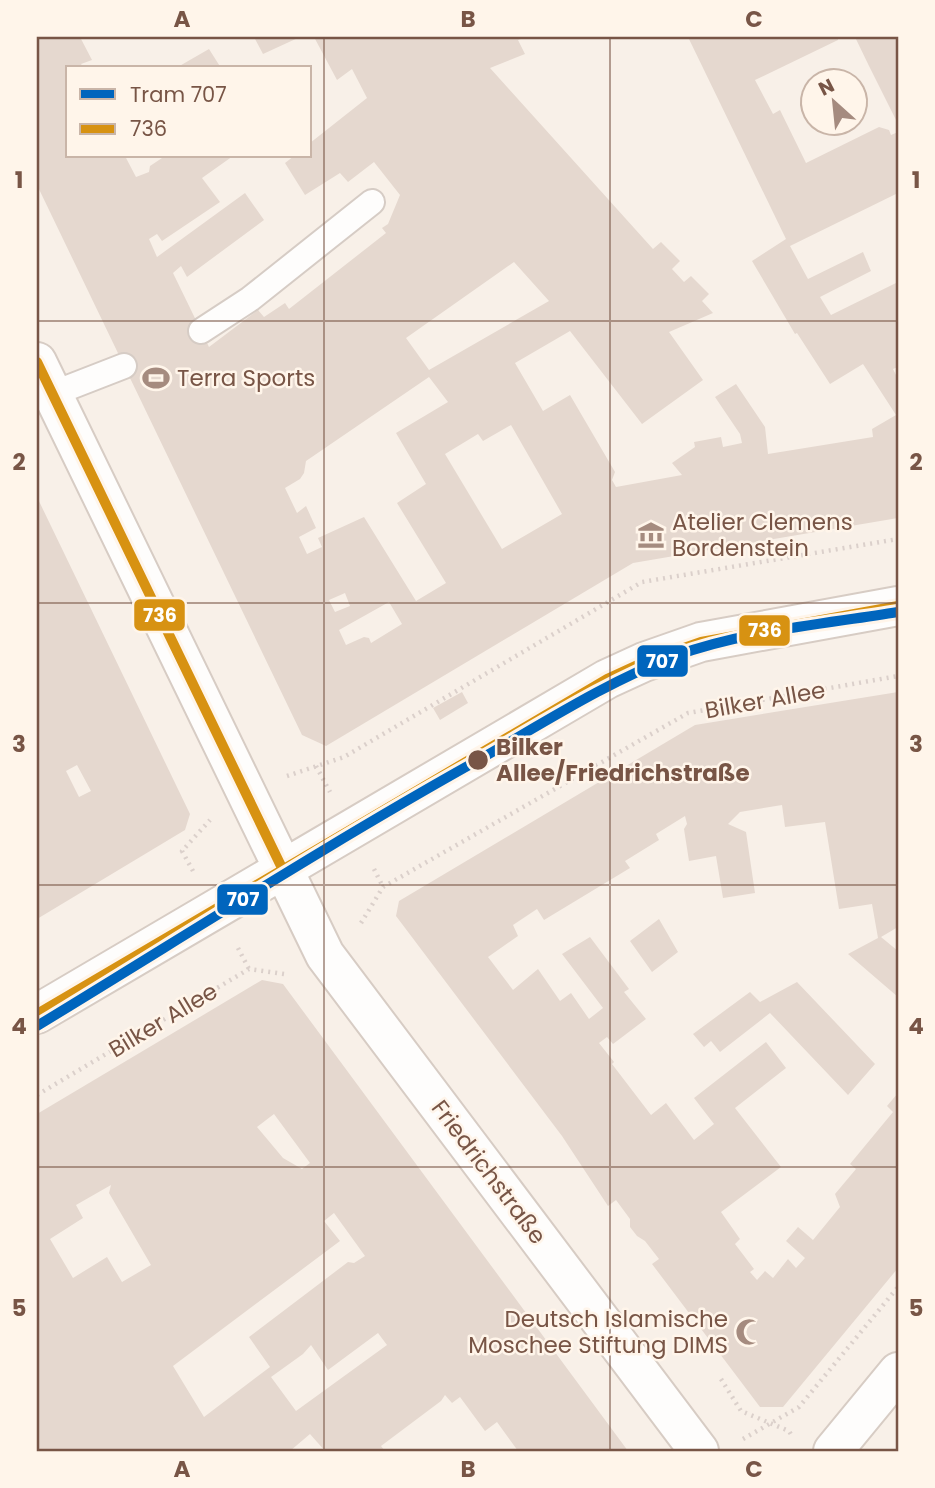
<svg xmlns="http://www.w3.org/2000/svg" width="935" height="1488" viewBox="0 0 935 1488" font-family="Poppins,sans-serif">
	<rect width="100%" height="100%" fill="#f8f0e8"/>
	<!-- building -->
	<path fill="#e5d8cf" fill-rule="evenodd" d="M37,37H80L92,60L81,64L84,68H68V156H125L136,177L149,172L150,166L165,156H233L202,178L220,202L162,241L157,234L149,239L157,257L245,193L264,220L187,277L181,266L173,273L209,347L258,310L264,317L285,303L289,309L386,233L382,228L388,224L400,195L374,162L348,182L340,173L305,195L285,163L294,156H310V143L367,98L352,69L337,80L314,37H526L518,40L525,54L490,68L653,249L661,242L680,261L672,269L684,282L691,276L709,294L702,301L713,313L669,332L703,380L642,424L570,331L515,363L543,411L570,395L615,472L612,480L616,487L682,475L672,463L695,447L694,442L721,437L723,447L742,443L740,434L715,397L736,384L765,427L768,454L873,437L872,429L896,415L863,364L830,384L797,333L795,334L752,261L786,239L688,37H838V40L755,80L773,114L780,110L806,163L879,127L889,130L891,135L898,132V193L790,246L808,279L863,252L871,271L820,297L831,315L898,282V367L893,369L898,379V518L633,563L326,746L302,735L37,185ZM514,262L549,301L429,370L406,338ZM429,377L448,402L396,433L426,484L397,503L446,583L416,601L364,517L318,538L322,547L307,554L299,537L316,528L306,506L297,513L285,488L300,479L304,473L306,461ZM511,425L562,514L502,549L445,454L478,434L483,441ZM345,593L350,606L335,612L329,600ZM389,602L402,624L371,643L369,638L364,637L346,645L339,630Z
		M254,37H300L263,54Z
		M855,37H898V124L869,66Z
		M209,49L221,68H176Z
		M37,497L190,814L185,830L37,919ZM77,765L91,791L79,797L66,771Z
		M462,692L468,703L440,720L433,708Z
		M898,692V927L881,937L898,951V997L848,954L878,938L872,904L839,909L825,822L785,827L782,805L740,812L728,824L746,832L755,893L723,898L716,856L689,861L684,829L687,824L685,816L656,834L659,840L625,861L630,868L544,920L537,909L513,925L518,936L488,957L513,990L538,969L560,1001L571,993L589,1019L603,1008L562,954L590,937L629,989L624,992L646,1019L613,1044L607,1037L599,1043L614,1062L612,1064L651,1115L666,1103L694,1140L714,1124L694,1098L766,1042L786,1068L735,1108L781,1167L721,1212L740,1239L735,1244L754,1269L750,1272L757,1280L765,1271L773,1278L788,1259L796,1268L805,1258L786,1241L798,1227L813,1240L840,1207L835,1194L856,1169L850,1164L893,1112L887,1106L898,1093V1268L783,1407H760L652,1264L659,1259L645,1241L637,1236L630,1227V1219L616,1200L608,1206L562,1136L396,916L399,901L695,725Z
		M659,919L678,952L652,972L630,941Z
		M262,980L283,984L628,1451H518L497,1422L485,1431L460,1397L452,1403L445,1395L441,1401L381,1446L385,1451H325L310,1434L290,1451H37V1114ZM274,1114L310,1163L302,1169L283,1158L257,1127ZM111,1185L109,1193L151,1265L122,1282L107,1257L73,1278L50,1239L83,1218L76,1205ZM334,1213L365,1256L354,1263L348,1262L249,1337L270,1367L204,1417L173,1366L340,1241L324,1221ZM378,1333L387,1345L296,1411L271,1377L303,1354L311,1345L328,1370Z
		M797,982L875,1064L848,1095L770,1013L720,1052L711,1041L704,1047L693,1034L750,992L760,1002Z"/>
	<g fill="none" stroke-linecap="round" stroke-linejoin="round">
		<defs>
			<path id="lane" d="M201,331L250,299L372,202
				M52,394L124,366"/>
			<path id="secondary" d="M37,362L325,955L699,1451
				M37,1014L607,679L644,662L701,642L898,606
				M833,1451L898,1372"/>
		</defs>
		<!-- lane casing -->
		<use href="#lane" stroke="#d6ccc5" stroke-width="28"/>
		<!-- secondary casing -->
		<use href="#secondary" stroke="#d7ccc4" stroke-width="42"/>
		<!-- path -->
		<path stroke="#dbd0cb" stroke-width="4.5" stroke-dasharray="2 5" stroke-linecap="butt" d="M316,766L330,792
			M287,776L344,757L642,582L898,539
			M374,869L383,887
			M193,871L182,851L210,820
			M361,923L383,887L688,713L898,676
			M238,948L249,969
			M37,1095L249,969L284,974
			M721,1379L741,1411L789,1431L792,1436
			M743,1439L799,1407L898,1287"/>
		<!-- lane -->
		<use href="#lane" stroke="#fefdfc" stroke-width="24"/>
		<!-- secondary -->
		<use href="#secondary" stroke="#fefdfc" stroke-width="38"/>
		<defs>
			<path id="bus-1" d="M37,362L282,868
				M37,1014L607,679L644,662L701,642L898,606"/>
		</defs>
		<!-- bus-1 casing -->
		<use href="#bus-1" stroke="#fff5ea" stroke-width="16"/>
		<!-- bus-1 -->
		<use href="#bus-1" stroke="#d79212" stroke-width="10"/>
		<defs>
			<path id="tram-1" d="M37,1026C185,936 331,842 482,758C545,722 607,682 675,656C743,631 825,624 898,612"/>
		</defs>
		<!-- tram-1 casing -->
		<use href="#tram-1" stroke="#fff5ea" stroke-width="16"/>
		<!-- tram-1 -->
		<use href="#tram-1" stroke="#0065bd" stroke-width="10"/>
	</g>
	<!-- grid -->
	<path fill="none" stroke="#785546" stroke-width="2" stroke-opacity="0.55" d="M324,37V1451M610,37V1451M37,321H898M37,603H898M37,885H898M37,1167H898"/>
	<!-- icons -->
	<defs>
		<symbol id="stadium-bare" viewBox="-9 -9 18 18"><path d="M0-5a6.5 5 0 1 0 0 10a6.5 5 0 1 0 0-10ZM-3.5-1.8h7v3.6h-7Z" fill="#a58b7f" stroke="#fff5ea" stroke-width="2.5" paint-order="stroke"/></symbol>
		<symbol id="museum-bare" viewBox="-9 -9 18 18"><path d="M0-6L6-3V-2H-6V-3ZM-5-1h2V3h-2ZM-1-1h2V3h-2ZM3-1h2V3H3ZM-6 4H6V6H-6Z" fill="#a58b7f" stroke="#fff5ea" stroke-width="2.5" paint-order="stroke"/></symbol>
		<symbol id="mosque-bare" viewBox="-9 -9 18 18"><path d="M3.5-4.9A6 6 0 1 0 3.5 4.9A5 5 0 1 1 3.5-4.9Z" fill="#a58b7f" stroke="#fff5ea" stroke-width="2.5" paint-order="stroke"/></symbol>
	</defs>
	<g fill-rule="evenodd">
		<use href="#stadium-bare" x="137" y="359" width="38" height="38"/>
		<use href="#museum-bare" x="632" y="516" width="38" height="38"/>
		<use href="#mosque-bare" x="730" y="1313" width="38" height="38"/>
	</g>
	<!-- markers -->
	<circle fill="#785546" stroke="#fff5ea" stroke-width="2.5" cx="478" cy="760" r="11"/>
	<g text-anchor="middle" stroke-width="5" stroke-linejoin="round" paint-order="stroke">
		<!-- poi labels -->
		<g font-size="23" fill="#785546" stroke="#fff5ea" text-anchor="start">
			<text x="177" y="386">Terra Sports</text>
			<text x="672" y="530">Atelier Clemens<tspan x="672" dy="26">Bordenstein</tspan></text>
			<text x="728" y="1327" text-anchor="end">Deutsch Islamische<tspan x="728" dy="26">Moschee Stiftung DIMS</tspan></text>
		</g>
		<!-- street labels -->
		<g font-size="23" fill="#785546" stroke="#fff5ea">
			<text transform="translate(765 700) rotate(-10)" y="8">Bilker Allee</text>
			<text transform="translate(163 1020) rotate(-31)" y="8">Bilker Allee</text>
			<text transform="translate(489 1172) rotate(53)" y="8">Friedrichstraße</text>
		</g>
		<!-- stop labels -->
		<g font-size="23" font-weight="bold" fill="#785546" stroke="#fff5ea" text-anchor="start">
			<text x="496" y="755">Bilker<tspan x="496" dy="26">Allee/Friedrichstraße</tspan></text>
		</g>
	</g>
	<g stroke="#fff5ea" stroke-width="2.5">
		<rect x="133" y="598" width="53" height="34" rx="7" fill="#d79212"/>
		<rect x="738" y="614" width="53" height="33" rx="7" fill="#d79212"/>
		<rect x="636" y="644" width="53" height="34" rx="7" fill="#0065bd"/>
		<rect x="216" y="883" width="53" height="33" rx="7" fill="#0065bd"/>
	</g>
	<g font-size="19" text-anchor="middle" font-weight="bold" fill="#fff">
		<text x="160" y="622">736</text>
		<text x="765" y="637">736</text>
		<text x="662" y="668">707</text>
		<text x="243" y="906">707</text>
	</g>
	<!-- border -->
	<rect width="935" height="1488" fill="none" stroke="#fff5ea" stroke-width="77"/>
	<!-- legend -->
	<rect x="66" y="66" width="245" height="91" fill="#fff5ea" stroke="#c9b5a8" stroke-width="2"/>
	<rect x="80" y="89" width="35" height="10" fill="#0065bd" stroke="#c9b5a8" stroke-width="2"/>
	<text x="130" y="102" font-size="21" fill="#785546">Tram 707</text>
	<rect x="80" y="124" width="35" height="10" fill="#d79212" stroke="#c9b5a8" stroke-width="2"/>
	<text x="130" y="136" font-size="21" fill="#785546">736</text>
	<!-- north arrow -->
	<g transform="translate(834 102) rotate(333)"><circle r="33" fill="#fff5ea" stroke="#c9b5a8" stroke-width="2"/>
	<path d="M0-5L12 26L0 18L-12 26Z" fill="#a58b7f"/>
	<text y="-10" font-size="19" font-weight="bold" text-anchor="middle" fill="#785546">N</text>
	</g>
	<rect x="38" y="38" width="859" height="1412" fill="none" stroke="#785546" stroke-width="2.5"/>
	<g font-size="23" text-anchor="middle" font-weight="bold" fill="#785546">
		<text x="182" y="27">A</text>
		<text x="468" y="27">B</text>
		<text x="754" y="27">C</text>
		<text x="19" y="188">1</text>
		<text x="916" y="188">1</text>
		<text x="19" y="470">2</text>
		<text x="916" y="470">2</text>
		<text x="19" y="752">3</text>
		<text x="916" y="752">3</text>
		<text x="19" y="1034">4</text>
		<text x="916" y="1034">4</text>
		<text x="19" y="1316">5</text>
		<text x="916" y="1316">5</text>
		<text x="182" y="1477">A</text>
		<text x="468" y="1477">B</text>
		<text x="754" y="1477">C</text>
	</g>
</svg>
